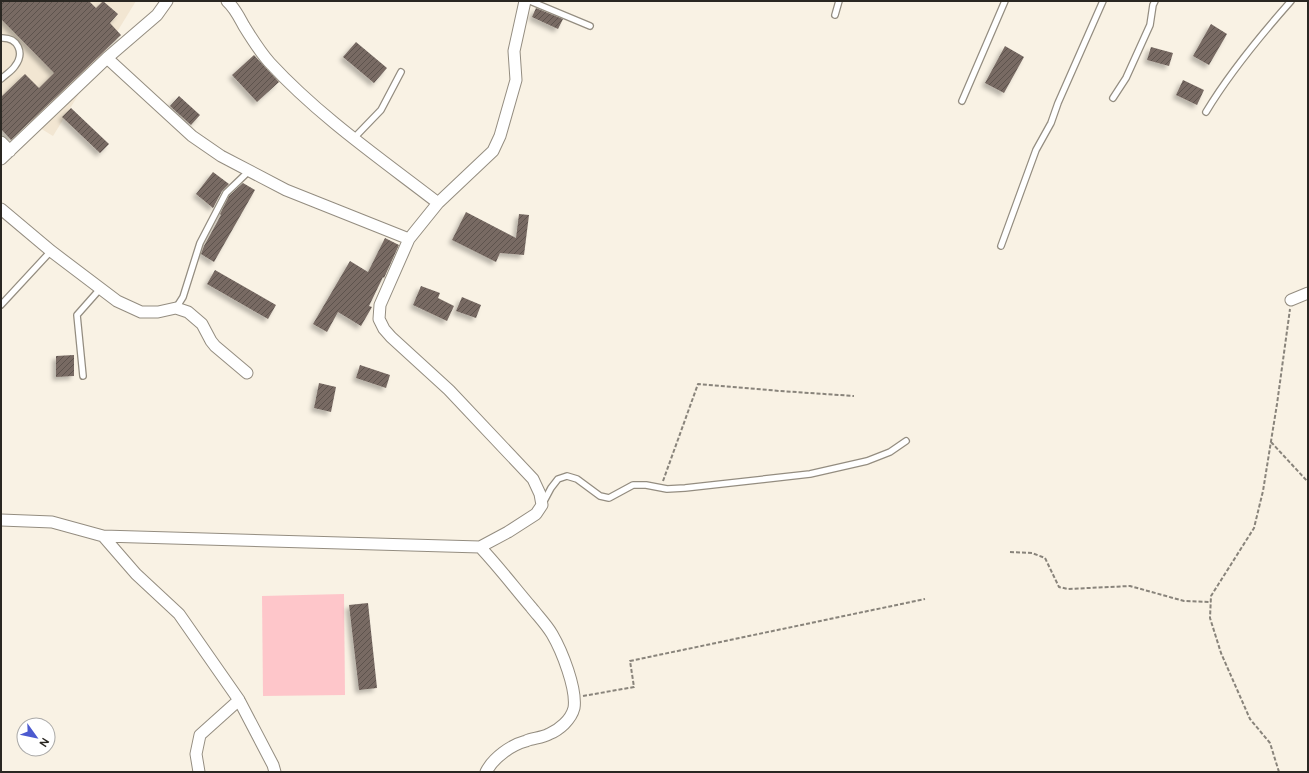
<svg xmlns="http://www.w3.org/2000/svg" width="1309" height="773" viewBox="0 0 1309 773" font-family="'DM Sans',sans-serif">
	<defs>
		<pattern id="building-hatch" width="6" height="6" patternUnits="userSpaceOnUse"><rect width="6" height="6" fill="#786b64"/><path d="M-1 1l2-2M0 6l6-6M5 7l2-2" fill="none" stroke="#5d534e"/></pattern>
		<filter id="shadow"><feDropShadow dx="-3.5" dy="3.5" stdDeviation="2" flood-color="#0004"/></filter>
	</defs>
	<rect width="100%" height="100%" fill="#f9f2e4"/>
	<!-- built -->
	<path fill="#f2e6d2" d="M1,1H136L53,136L1,104Z"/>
	<!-- garden -->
	<path fill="#fec6ca" d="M344,594L345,695L263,696L262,596Z"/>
	<!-- building -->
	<path fill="url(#building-hatch)" filter="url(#shadow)" d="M1,1H89L96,8L103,1L118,14L110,23L121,35L11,140L1,129V97L25,74L39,88L54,73L1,19Z
		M536,8L563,19L558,29L532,17Z
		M1211,24L1227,34L1209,65L1193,56Z
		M356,42L387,68L374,83L343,57Z
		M1005,46L1024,57L1004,93L985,83Z
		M1151,47L1173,53L1169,66L1147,60Z
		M254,55L279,82L257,102L232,75Z
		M1183,80L1204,90L1197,105L1176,95Z
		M179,96L200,115L191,125L170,106Z
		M71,108L109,144L100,153L62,117Z
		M213,172L229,184L222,191L213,208L196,194Z
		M243,183L255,190L214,262L201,254L204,246L221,215L220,214L229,196Z
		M466,212L516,238L519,214L529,215L524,255L500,253L496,262L452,240Z
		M385,238L399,245L384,278L383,277L369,306L372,307L361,326L338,312L327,332L313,324L350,261L368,272Z
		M215,270L276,305L268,319L207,284Z
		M421,286L440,293L438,298L454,306L447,321L413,305Z
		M462,297L481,305L476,318L456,311Z
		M74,355V376L56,377V356Z
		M360,365L390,375L386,388L356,378Z
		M319,383L336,387L331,412L314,408Z
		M368,603L377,688L359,690L349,605Z"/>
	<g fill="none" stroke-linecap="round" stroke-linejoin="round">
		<defs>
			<path id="service" d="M530,1L590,26
				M835,15L839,1
				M1,38C18,37 25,53 15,66C12,71 5,75 1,79
				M1113,98L1126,78L1150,25L1153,5L1155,1
				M962,101L1005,1
				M1206,112C1230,72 1260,36 1291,1
				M354,138L381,110L401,72
				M1001,246L1036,150L1051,123L1058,103L1103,1
				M1,305L51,251
				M176,308L183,297L200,243L226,193L249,171
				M83,376L77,315L100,289
				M543,503L551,488L558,479L567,476L577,479L600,496L609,498L633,485H646L667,489L685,488L810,474L867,461L890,452L906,441"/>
			<path id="minor" d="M227,1C235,8 239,17 244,26C252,39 260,52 270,63C320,117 381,159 438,203
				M107,58L192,136L221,156L286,190L409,239
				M1,142L10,151
				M1,159L107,58L157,15L167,1
				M1,209L51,251L117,301L141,312H158L176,308L188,312L202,324L211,341L215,346L247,373
				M1291,300L1308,293
				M1,520L52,522L103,536L480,547L508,532L536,514L542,505L540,494L533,479L449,390L391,337L384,329L379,319L380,305L409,239L438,203L493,151L500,136L516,80L514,51L525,1
				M103,536L136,574L179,614L239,700L273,765L275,772
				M480,547C498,566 514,587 531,607C538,616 546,624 552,634C562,651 577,689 574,708C571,720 559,730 549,734C542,738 533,738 526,741C511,745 493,758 486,772
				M199,772L196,754L200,735L239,700"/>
		</defs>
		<!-- service casing -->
		<use href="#service" stroke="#948d80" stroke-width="8"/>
		<!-- minor casing -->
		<use href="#minor" stroke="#948d80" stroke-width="13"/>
		<!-- path -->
		<path stroke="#89847b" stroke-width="2" stroke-dasharray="4 2" stroke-linecap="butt" d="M1271,442L1308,482
			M663,481L698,384L780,391L854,396
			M1010,552L1032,553L1045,558L1059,587L1068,589L1130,586L1184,601L1211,602
			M583,696L634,687L630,661L925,599
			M1279,772L1270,743L1250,719L1221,653L1210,618L1211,596L1254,528L1263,491L1277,404L1290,309"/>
		<!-- service -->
		<use href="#service" stroke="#fff" stroke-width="5.5"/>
		<!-- minor -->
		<use href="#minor" stroke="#fff" stroke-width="11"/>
	</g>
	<!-- border -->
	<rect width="1309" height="773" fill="none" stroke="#2a2722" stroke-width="4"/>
	<!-- north arrow -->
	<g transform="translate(36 737) rotate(123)"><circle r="19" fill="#ffffff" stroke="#aaa9a7"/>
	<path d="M0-3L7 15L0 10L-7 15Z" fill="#4c5acf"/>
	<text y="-6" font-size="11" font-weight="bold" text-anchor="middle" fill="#2a2722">N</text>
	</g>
</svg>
